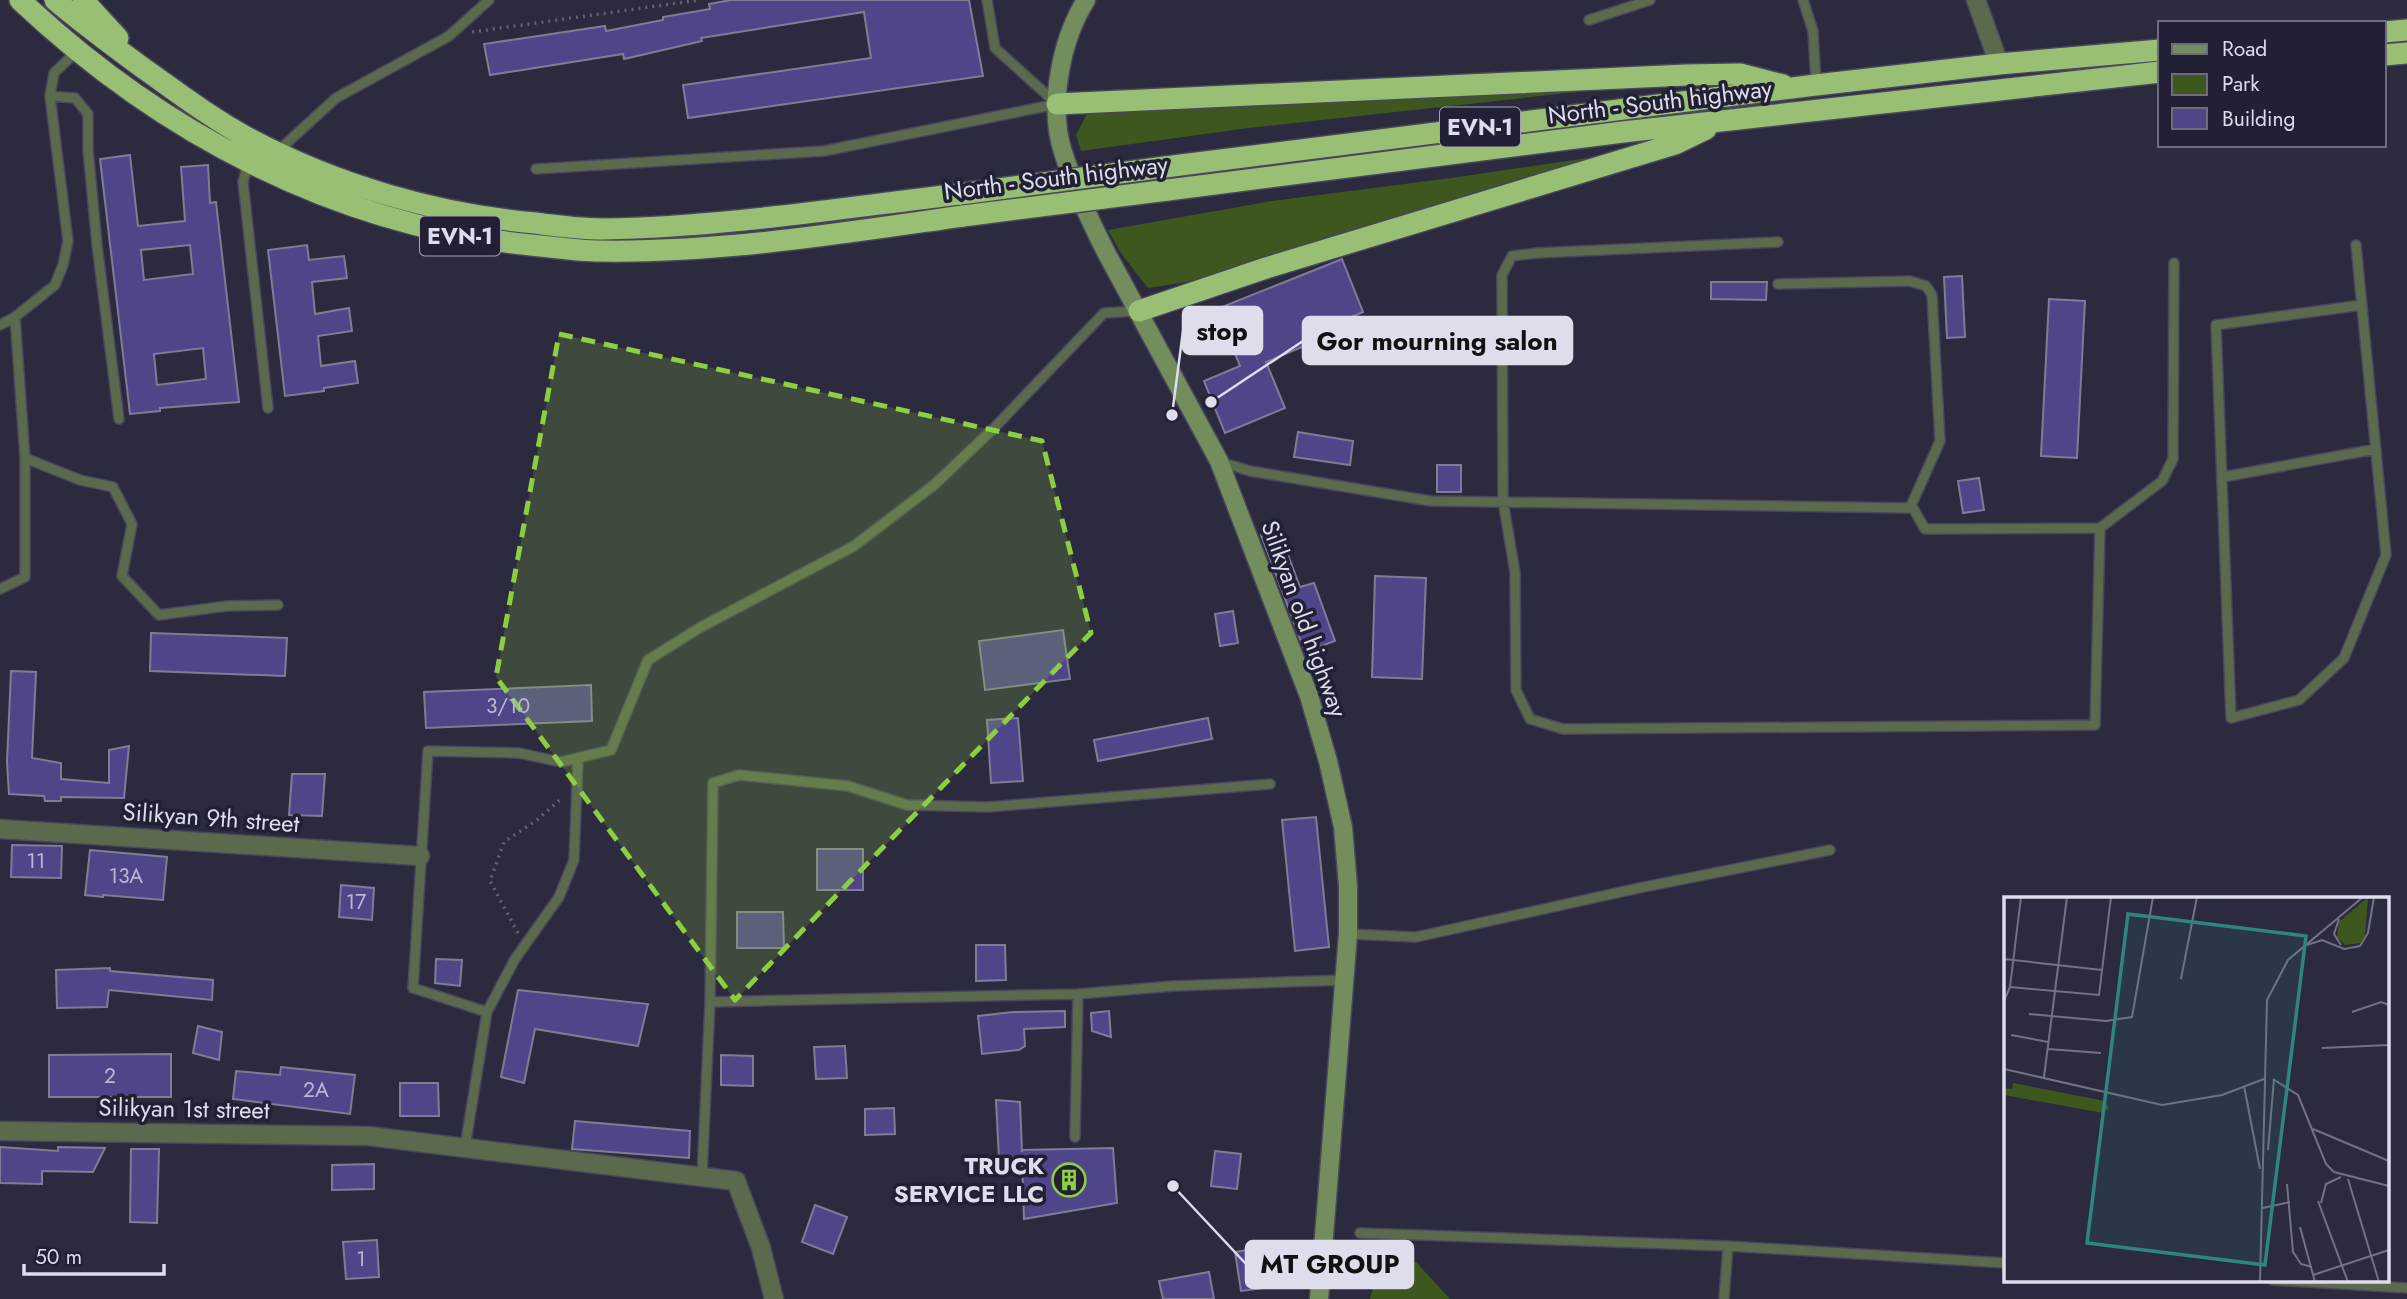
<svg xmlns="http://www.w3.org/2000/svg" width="2407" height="1299" viewBox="0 0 2407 1299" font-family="Jost,sans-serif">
	<rect width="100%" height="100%" fill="#2b2a3f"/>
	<!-- green -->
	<path fill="#3d571f" d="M1614,88L1249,128L1081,151L1076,135L1087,114L1101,110Z
		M1595,157V160L1525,177L1187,282L1148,288L1120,252L1108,230L1272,201L1451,178Z
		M1416,1262L1450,1299H1370C1377,1271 1387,1263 1416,1262Z"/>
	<!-- building -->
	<path fill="#4f468a" stroke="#7e7d96" stroke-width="2" fill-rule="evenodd" d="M731,0H969L983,76L688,118L683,85L871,58L864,12L701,38L702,41L624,59L623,54L490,75L484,44L605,26L606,31L663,20V17L710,9L709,4Z
		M130,155L138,226L185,221L181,167L208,165L210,203L216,202L239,402L160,408V411L130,414L100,159ZM190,245L193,274L144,280L141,250ZM203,348L206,379L157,385L154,354Z
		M307,245L309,260L344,256L347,278L312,282L315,314L349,308L352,331L318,336L321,366L355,361L358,383L324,388V391L285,396L268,250Z
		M1342,259L1363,312L1304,337L1307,345L1266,362L1285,408L1225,433L1204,381L1240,366L1217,309Z
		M1962,276L1965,337L1947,338L1944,277Z
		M1711,282H1767L1766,300L1711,299Z
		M2049,299L2085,301L2077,458L2041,456Z
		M1298,432L1353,441L1350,465L1294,457Z
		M1437,465H1461V492H1437Z
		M1979,478L1984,510L1963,513L1958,481Z
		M1278,528L1300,587L1314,583L1335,641L1305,652L1261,535Z
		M1375,576L1426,578L1422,679L1372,677Z
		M1233,611L1238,643L1220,646L1215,614Z
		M1063,630L1070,679L985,690L979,641Z
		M151,633L287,638L285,676L150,671Z
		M11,671L36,672L32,758L61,763V779L109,783V750L129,746L124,798L61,797V801H45L44,796L9,794L7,762Z
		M591,685L592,721L426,728L424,692Z
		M1018,718L1023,781L991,783L987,720Z
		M1208,718L1212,739L1098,761L1094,740Z
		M292,774H325L322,816L289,815Z
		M1316,817L1329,947L1295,951L1282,820Z
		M12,845L62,846L61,878L11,877Z
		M817,849H863V890H817Z
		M90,850L167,857L163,900L103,895V897L85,895Z
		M341,885L374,888L372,920L339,917Z
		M737,912H783L784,948H737Z
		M976,945H1005L1006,980L976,981Z
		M436,959L462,960L460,986L435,983Z
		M110,968V971L213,980L212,1000L109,990L107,1007L57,1008L56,970Z
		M518,990L648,1004L638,1046L535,1029L524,1083L501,1077Z
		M1065,1011V1027L1024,1029L1025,1046L1019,1050L982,1054L978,1016L1013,1012Z
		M1109,1011L1111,1037L1092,1031L1091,1013Z
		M198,1026L222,1032L219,1060L193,1053Z
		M845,1046L847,1078L816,1079L814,1047Z
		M171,1054V1097H49V1055Z
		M721,1055L753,1056V1086L721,1085Z
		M281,1067L355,1075L350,1114L233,1099L236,1071L280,1075Z
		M400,1083H438L439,1116H400Z
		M996,1100L1020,1102L1022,1152V1150L1113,1148L1117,1203L1024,1219L1022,1157L999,1159Z
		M894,1108L895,1134L865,1135V1109Z
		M575,1121L690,1131L689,1158L572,1149Z
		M0,1147L58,1151V1147L105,1148L93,1172L42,1171V1184L0,1183Z
		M131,1149H159L157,1223L130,1222Z
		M1215,1151L1241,1154L1237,1189L1211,1186Z
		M374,1164V1189L332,1190V1165Z
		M815,1205L847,1217L833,1254L802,1242Z
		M377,1240L379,1277L346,1279L343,1242Z
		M1260,1248L1265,1288L1241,1291L1235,1252Z
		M1209,1272L1214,1299H1163L1159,1281Z"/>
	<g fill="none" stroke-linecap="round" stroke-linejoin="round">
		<defs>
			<path id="lane" d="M987,0L995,48L1056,103
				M1803,0L1813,31L1816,83
				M1589,20L1650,0
				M50,96L75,98L88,114V150L97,245L119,419
				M278,151L336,98L449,36L489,0
				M248,163L243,182L268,408
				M536,169L824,151L1057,104
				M2356,245L2386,555L2344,658L2299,700L2231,718L2216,325L2362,305
				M1778,284L1910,281L1926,286L1932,295L1940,441L1910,508
				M0,325L15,317L55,285L63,265L68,241L50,96L54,73L77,51
				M25,458L80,480L113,487L132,524L122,576L159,615L227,606L278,605
				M1220,462L1250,471L1431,501L1910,508H1913L1925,529L2100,528L2095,725L1563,729L1530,719L1516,690L1515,572L1503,501L1502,275L1512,256L1537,253L1778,242
				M2223,477L2376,449
				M2100,528L2162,481L2173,459L2174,263
				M0,589L25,577V458L15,317
				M1348,934L1416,937L1639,888L1830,850
				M710,1002L1078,994L1173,986L1345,980
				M487,1012L515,959L559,897L574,860L578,758
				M1075,1137L1078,994
				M465,1147L487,1012L413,988L428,751L519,753L561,762L611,750L648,660L701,627L854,546L934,485L994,428L1104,313L1137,311
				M702,1176L710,1002L713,783L739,775L848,786L907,805L988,807L1270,784
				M1360,1233L1728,1246L2006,1263
				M2273,1280L2407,1288
				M1724,1299L1728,1246"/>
			<path id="street" d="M1976,0L1999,64
				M0,829L420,856
				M0,1131L368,1136L736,1181L761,1248L774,1299"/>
			<path id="secondary" d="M1086,0C1061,40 1048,106 1063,152C1074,187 1091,223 1108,256L1219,461L1309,696L1328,761L1343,827L1348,886V934L1319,1299"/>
			<path id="highway" d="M20,0C161,133 337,226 531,245C554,247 577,251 599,251C721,253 843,233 963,216
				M55,0C83,24 113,46 143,68C177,92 211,118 248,138C336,185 436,214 535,223C557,226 581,229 603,229C723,227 841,208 960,194
				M83,0L118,38
				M2384,32L2407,30
				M2384,55L2407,53
				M1057,104L1686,75L1740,74L1783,85
				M1165,167L1816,85L1999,64L2160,50
				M1168,190L1623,132L2160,72
				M1139,311L1266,268L1675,144L1706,129"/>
		</defs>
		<!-- lane casing -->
		<use href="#lane" stroke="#48475b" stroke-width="12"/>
		<!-- street casing -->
		<use href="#street" stroke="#48475b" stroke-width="21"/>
		<!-- secondary casing -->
		<use href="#secondary" stroke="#48475b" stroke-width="21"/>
		<!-- highway casing -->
		<use href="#highway" stroke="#48475b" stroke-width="24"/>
		<!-- path -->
		<path stroke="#626173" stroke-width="3.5" stroke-dasharray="2 5" stroke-linecap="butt" d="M472,32L699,0
			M518,933L490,881L504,842L537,820L562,798"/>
		<!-- lane -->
		<use href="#lane" stroke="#5b6a4d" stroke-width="9"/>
		<!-- street -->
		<use href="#street" stroke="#5b6a4d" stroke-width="18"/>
		<!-- secondary -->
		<use href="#secondary" stroke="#748d5d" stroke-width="18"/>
		<!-- highway -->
		<use href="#highway" stroke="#99bf74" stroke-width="21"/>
		<defs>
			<path id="highway-bridge" d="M960,194L1165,167
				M963,216L1168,190"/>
		</defs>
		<!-- highway-bridge casing -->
		<use href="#highway-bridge" stroke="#48475b" stroke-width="24" stroke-linecap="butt"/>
		<!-- highway-bridge -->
		<use href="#highway-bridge" stroke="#99bf74" stroke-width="21"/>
	</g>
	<!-- marked area -->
	<path fill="#8fcd41" fill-opacity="0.2" stroke="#8fcd41" stroke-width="5" stroke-dasharray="14 9" stroke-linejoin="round" d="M559,334L1042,441L1091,633L735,1000L496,677Z"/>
	<!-- icons -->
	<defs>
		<symbol id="building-ring" viewBox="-11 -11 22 22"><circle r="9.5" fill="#222034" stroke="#8fcd41" stroke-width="1.5"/><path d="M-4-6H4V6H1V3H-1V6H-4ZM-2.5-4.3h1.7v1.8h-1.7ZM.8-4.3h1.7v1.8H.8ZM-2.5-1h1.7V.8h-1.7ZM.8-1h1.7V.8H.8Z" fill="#8fcd41"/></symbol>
	</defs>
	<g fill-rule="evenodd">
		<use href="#building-ring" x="1050" y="1161" width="38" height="38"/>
	</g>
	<g text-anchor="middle" stroke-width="7" stroke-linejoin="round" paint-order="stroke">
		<!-- number labels -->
		<g font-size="21" fill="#bab7d3">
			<text x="508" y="713">3/10</text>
			<text x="36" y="868">11</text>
			<text x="126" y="883">13А</text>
			<text x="356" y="909">17</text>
			<text x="110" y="1083">2</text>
			<text x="316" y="1097">2A</text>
			<text x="361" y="1266">1</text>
		</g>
		<!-- shield labels -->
		<g fill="#222034" stroke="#a6a4b4" stroke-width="2">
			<rect x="1440" y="107.5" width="80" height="39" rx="5"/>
			<rect x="420" y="216.5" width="80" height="39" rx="5"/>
		</g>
		<g font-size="23" font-weight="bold" fill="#deddeb">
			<text x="1480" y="135">EVN-1</text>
			<text x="460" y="244">EVN-1</text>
		</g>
		<!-- street labels -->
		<g font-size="24" fill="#deddeb" stroke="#222034">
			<text transform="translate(1660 102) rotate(-7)" y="8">North - South highway</text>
			<text transform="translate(1056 178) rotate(-7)" y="8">North - South highway</text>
			<text transform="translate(1304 619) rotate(70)" y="8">Silikyan old highway</text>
			<text transform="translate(211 818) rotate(4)" y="8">Silikyan 9th street</text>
			<text transform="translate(184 1109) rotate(1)" y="8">Silikyan 1st street</text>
		</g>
		<!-- poi labels -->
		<g font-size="24" font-weight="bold" fill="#deddeb" stroke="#222034" text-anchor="end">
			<text x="1044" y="1174">TRUCK<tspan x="1044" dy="28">SERVICE LLC</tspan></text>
		</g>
	</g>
	<!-- overview -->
	<g transform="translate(2004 897)">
		<rect width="385" height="385" fill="#2b2a3f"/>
		<path d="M364,0L361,39L356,46L341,48L333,40L335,25ZM9,186L101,204L105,211L99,216L0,198V191L8,192Z" fill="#3d571f"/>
		<path fill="none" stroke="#737284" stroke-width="2" d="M335,22L330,37L337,48M303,48L318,43L340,52L356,49L364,36L370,0M0,62L98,73M177,82L193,0M6,90L95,98L107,0M0,104L6,90L17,0M348,115L377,105L385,108M25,117L102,124L128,120L149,0M7,138L44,145M318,151L385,148M44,152L97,156M0,172L158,208L218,198L260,182M40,180L63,0M269,182L294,198L322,267L330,275L385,289M240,189L256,272M309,232L385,264M264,253L270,182M344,282L375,385M283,287L289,355L297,367L308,370M314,304L344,385M317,306L322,287L337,280M259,311L286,305M296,330L311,385M309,378L385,353M256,385L263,103L284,63L359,0"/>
		<path fill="#2e8581" fill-opacity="0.15" stroke="#2e8581" stroke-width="3.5" d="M124,17L302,39L261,368L83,346Z"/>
		<rect width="385" height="385" fill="none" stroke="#deddeb" stroke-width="3.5"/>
	</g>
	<!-- callouts -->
	<path fill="none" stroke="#deddeb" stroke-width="2.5" d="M1172 415L1183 331M1211 402L1303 341M1173 1186L1246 1264"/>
	<g fill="#deddeb" stroke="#222034" stroke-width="2.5">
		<circle cx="1172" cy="415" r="7"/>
		<circle cx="1211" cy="402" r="7"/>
		<circle cx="1173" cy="1186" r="7"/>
	</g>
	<g fill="#deddeb" stroke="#deddeb" stroke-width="2.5">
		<rect x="1183" y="307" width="79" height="47" rx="7"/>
		<rect x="1303" y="317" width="269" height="47" rx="7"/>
		<rect x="1246" y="1241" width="167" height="47" rx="7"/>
	</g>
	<g font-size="26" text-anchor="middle" font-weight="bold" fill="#111">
		<text x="1222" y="340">stop</text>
		<text x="1437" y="350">Gor mourning salon</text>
		<text x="1330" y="1273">MT GROUP</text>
	</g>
	<!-- legend -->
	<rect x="2158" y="21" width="228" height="126" fill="#222034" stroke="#6d6c7d" stroke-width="2"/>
	<rect x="2172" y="44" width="35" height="10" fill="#748d5d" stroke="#6d6c7d" stroke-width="2"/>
	<text x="2222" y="56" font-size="21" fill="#deddeb">Road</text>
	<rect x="2172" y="74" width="35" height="21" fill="#3d571f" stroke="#6d6c7d" stroke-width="2"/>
	<text x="2222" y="91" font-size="21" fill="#deddeb">Park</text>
	<rect x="2172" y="108" width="35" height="21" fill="#4f468a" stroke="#6d6c7d" stroke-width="2"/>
	<text x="2222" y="126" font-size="21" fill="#deddeb">Building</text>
	<!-- scale -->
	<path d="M24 1264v10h140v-10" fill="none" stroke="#deddeb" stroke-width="3.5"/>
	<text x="35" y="1264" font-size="21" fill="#deddeb" stroke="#222034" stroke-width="5" paint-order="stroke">50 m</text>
</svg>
